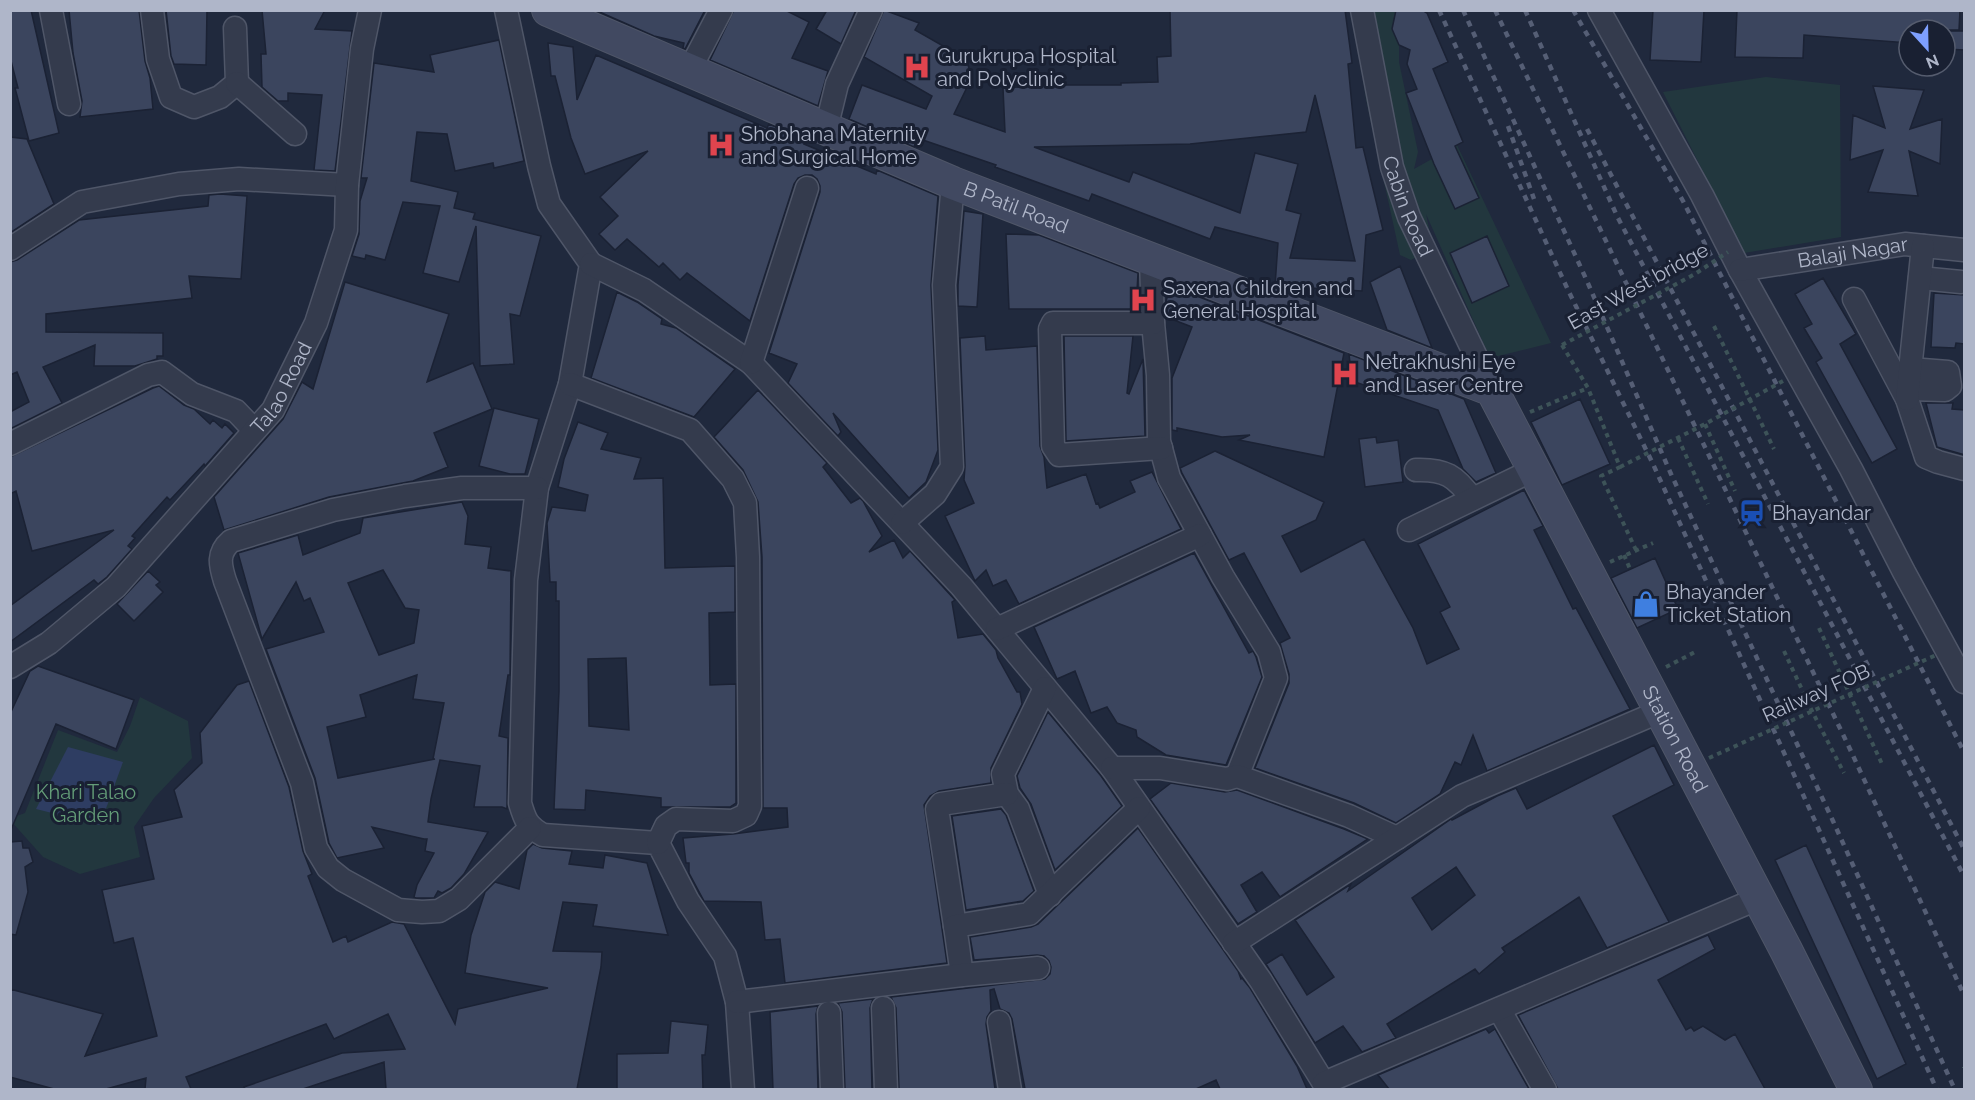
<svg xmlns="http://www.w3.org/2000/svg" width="1975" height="1100" viewBox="0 0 1975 1100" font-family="Raleway,sans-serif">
	<rect width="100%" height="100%" fill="#20293d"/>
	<!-- green -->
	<path fill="#22373e" d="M1353,11H1397L1392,29L1399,45V62L1418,152L1414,169L1457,145L1551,343L1490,358L1426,214L1433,248L1411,260L1400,255L1366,99Z
		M1766,77L1840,85L1841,237L1744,253L1663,92Z
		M140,697L188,721L192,758L154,798L134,827L140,857L80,874L43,857L11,821V818L25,813L58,730L117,752L130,726Z"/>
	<!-- water -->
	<path fill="#2e3d62" d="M68,747L123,762L100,825L36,809Z"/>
	<!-- building -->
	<path fill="#3b455e" stroke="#1b2234" stroke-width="1.5" fill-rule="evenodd" d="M10,10H31L59,133L29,141L15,88H18L10,57Z
		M69,10H139L145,61L150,78L153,109L80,117L82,101L73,53Z
		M166,10H207L206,65L174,64L171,56Z
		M262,10H325L315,29L352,31L335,171L314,170L322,95L288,93V101H278L262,87L261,54H266Z
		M595,10H705L685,49L683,48L684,43L654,36Z
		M734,10H785L809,22L792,58L828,71L818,106L710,60Z
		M827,10H856L841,44L816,29Z
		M884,10L919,23L915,30L966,59L972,77L954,114L1005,132L1003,88L1049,85H1121V83L1158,82L1157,57L1171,56L1170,10H1345L1352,63L1348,64L1356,148L1363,147L1383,230L1366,235L1362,291L1275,286L1278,243L1215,227L1210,239L1092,194L1089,201L995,167L996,165L917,138L914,147L849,119L862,85L926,109L932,96L864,57ZM1315,95L1355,261L1290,258L1301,214L1286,210L1298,164L1255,153L1240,213L1133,172L1129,182L1034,147L1190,144L1306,132Z
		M1396,10H1422L1427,13L1448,62L1433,69L1463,142L1455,146L1479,198L1455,209L1434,164L1406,93L1417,89L1407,64L1410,50L1399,45L1392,29Z
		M1653,10H1704L1701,62L1650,60Z
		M1737,10H1960L1959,30H1909V43L1804,35L1803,58L1735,57Z
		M1945,31H1965V50L1945,49Z
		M499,40L524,161L494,168L493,163L455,171L447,134L417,132L411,181L458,192L454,208L475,213L473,219L541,236L520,316L510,314L514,364L480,366L476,226L459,282L423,273L440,206L403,202L385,260L366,255L365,259L352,256L359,234L360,201L367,178H361L374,63L434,72L430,55Z
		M548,43L573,47L577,100L596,55L767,128L769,124L806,140L804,144L876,174L877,170L938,196L931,285L938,450L926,482L909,498L833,413L841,432L838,436L788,383L797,364L769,353L820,192V186L817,179L812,175H805L798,178L794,184L750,321L687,273L680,280L663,263L659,267L627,239L615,250L599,234L618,216L600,197L648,151L585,174L571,138L555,76H551Z
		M1873,86L1924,90L1910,129L1942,119L1940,164L1909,151L1918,196L1868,192L1883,150L1850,160L1853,115L1885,128Z
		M10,137L27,139L54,204L10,233Z
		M220,194L247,196L241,279L189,276L192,298L46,314V332L163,333V356H157V359L135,366H94L95,345L43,367L62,403L10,429V412L29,402L17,372L10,375V262L17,260L79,220L208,206L209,195Z
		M964,211L983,214L977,307L958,306V285Z
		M1006,234L1039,235L1138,273L1136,309H1009Z
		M1487,236L1509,286L1472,303L1450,253Z
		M1400,266L1432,348L1387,330L1370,282Z
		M1823,278L1856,334L1840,344L1897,449L1872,463L1816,362L1822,358L1804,328L1812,324L1795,294Z
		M345,282L449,314L427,382L473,363L492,409L434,433L448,467L413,481L329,497L224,530L214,497L283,419L302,382L313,389Z
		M1171,286L1344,353L1324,457L1239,440L1250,435L1222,437L1177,428V431L1172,430V378L1192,327L1166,317V301Z
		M617,292L637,302L662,319L661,324L676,328L735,369L694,417L591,378Z
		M1934,293L1965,295V344L1956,343L1955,348L1931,347Z
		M985,336L986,350L1037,346L1040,446L1044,457L1047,488L1086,474L1096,504L1098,503L1100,508L1135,492L1130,481L1152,472L1181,529L1019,604L1006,580L993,586L986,570L975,581L945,516L974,503L964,480L965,466L960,338Z
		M1064,336H1133L1127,393L1129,394L1143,359L1145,436L1066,441Z
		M1349,354L1464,399L1496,473L1476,482L1463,469L1438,410L1352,381Z
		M159,386L184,405L194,409L210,424L213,420L222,428L225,424L234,433L205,466L204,464L170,500L167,497L132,536L135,538L128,546L132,549L107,577L98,584L94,580L10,642V606L114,530L32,551L16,491L10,494V457L153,388Z
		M758,390L827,463L823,467L851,503L860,498L863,501L882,536L869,552L894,540L903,558L910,551L955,600L952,602L958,638L983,634L996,650L998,658L1017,692H1020L1022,704L991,768V783L939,791L930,796L924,805L947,963L785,983L780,939L765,940L761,902L704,901L689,873V863H686L683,838L733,834L788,827L787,808H763L762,557L758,502L743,470L714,437Z
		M1580,399L1610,464L1562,485L1531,422Z
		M1926,403H1953L1952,409L1965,410V455L1937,447Z
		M494,408L539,419L525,474H510L479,466Z
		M578,422L608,433L601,449L641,458L634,479L663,478L665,568L735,566V612L709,613L710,685L736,684V803L730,807H661V798L586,790L585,810L554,809L559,691V601H556V582H550L547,523L552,507L585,511L588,495L558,487L564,459ZM626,658L629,730L589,726L588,659Z
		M1376,437L1377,443L1398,440L1403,482L1365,487L1359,439Z
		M1215,451L1324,502L1316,520L1282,536L1301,572L1364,539L1413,628L1427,664L1459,649L1440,612L1450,607L1418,544L1524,490L1543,526L1534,530L1573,609L1576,608L1630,709L1487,771L1473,735L1461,765L1455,762L1440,794L1396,823L1354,803L1255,768L1289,683V674L1280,643L1290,638L1244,553L1229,560L1182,473L1180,468Z
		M462,502L468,516L465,544L491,547L488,568L511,571L510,675H508L499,736L508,738L507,807V809L502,807H474L480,766L440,760L431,799L428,822L488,832L464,874L451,888L442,893L438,891L434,898H416L414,897L417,885L434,853L425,851L427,839H424L372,827L384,848L337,858L329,843L315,778L266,649L324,632L310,598L304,601L296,582L262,639L238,553L298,535L303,555L360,533L363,518ZM383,570L405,608L419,610L414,643L379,655L348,583ZM417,675L413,699L444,703L433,759H435L338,778L327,727L366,717L360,695Z
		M1194,553L1249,653L1253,651L1256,657L1262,677L1226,765L1166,755L1137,737L1136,730L1117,723L1107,707L1091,713L1075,671L1057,679L1034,627Z
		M1655,558L1678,609L1637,628L1611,578Z
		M148,571L160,582L156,585L163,592L134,621L117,604Z
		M38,666L134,700L116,749L56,724L10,832V714L30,671Z
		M249,681L289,787L303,851L312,874L308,876L333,942L346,936L348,942L392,922L404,924L455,1024L458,1009L548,988L465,973L471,935L485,892L495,882L519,889L527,850L533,844L542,848L572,851L569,864L603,868L605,855L647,863L668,935L593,926L597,905L563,902L553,951L602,952L601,967L577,1089H386L384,1062L303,1089H245L244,1087L342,1053L405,1049L388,1014L334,1039L326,1024L186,1077L191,1089H145L146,1078L106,1089H54L10,1077V989L103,1014L85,1056L157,1036L133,938L114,943L102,890L154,879L142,826L182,817L174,790L202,763L200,733L237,685Z
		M1048,712L1101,776L1122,806L1055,870L1031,804L1020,788L1017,776Z
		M1654,745L1674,785L1613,816L1669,922L1607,948L1579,897L1502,948L1505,952L1479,974L1475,969L1387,1024L1396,1038L1362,1052L1343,1026L1315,1043L1266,964L1282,954L1307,995L1334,977L1295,920L1351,884L1348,891L1451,819L1452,820L1497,796L1516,788L1527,809ZM1456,867L1475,895L1432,930L1412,898Z
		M1171,783L1225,792L1237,790L1344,829L1368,839L1280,897L1262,872L1241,885L1257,912L1238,924L1150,799Z
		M1001,809L1006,815L1034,891L1023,901L966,910L952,816Z
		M1138,828L1238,971L1241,979L1242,978L1250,988L1297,1066L1307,1089H1220L1216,1080L1196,1089H1025L1012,1019L1009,1013L1000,1009L994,989L990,990L991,1011L987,1017L986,1024L995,1089H899L896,1008L891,997L1045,979L1050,974L1051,967L1049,961L1044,956L1037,955L974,960L970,937L1031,927L1038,924Z
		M22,841L23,848H29L33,862L25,867L28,892L16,935L10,934V842Z
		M1806,845L1906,1064L1877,1079L1775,860Z
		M1708,935L1715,949L1658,980L1686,1030L1691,1027L1694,1031L1703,1026L1725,1040L1735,1034L1765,1089H1558L1518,1015Z
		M873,999L870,1008L872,1089H845L842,1012L838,1003Z
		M818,1006L816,1014L818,1089H773L770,1012Z
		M671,1021L708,1025L705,1055H702L703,1089H617V1054L668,1053Z
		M1486,1029L1489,1033L1495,1029L1529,1089H1389L1378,1075Z"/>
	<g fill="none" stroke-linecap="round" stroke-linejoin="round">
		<defs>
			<g id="street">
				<path d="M51,10L69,104"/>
				<path d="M152,10L158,59L171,97L194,107L220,97L237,83L235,28"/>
				<path d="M506,10L539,166L549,204L591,264L570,384L537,488L526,580L520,803C525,820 527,826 543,835L658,843L688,901L725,956L737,1002L743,1090"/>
				<path id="s1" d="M1362,10L1392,167L1409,217L1492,390"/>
				<path d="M1599,10L1702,195L1740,270L1851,469L1904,572L1964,682"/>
				<path d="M689,71L721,10"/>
				<path d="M237,83L295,134"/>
				<path d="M826,129L837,84L871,10"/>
				<path d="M10,249L82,202L179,184L239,179L347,185"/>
				<path d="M1151,259L1153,323L1158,375L1159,441L1169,478L1223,577L1269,652L1276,678L1237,776"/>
				<path d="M591,264L644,290L751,363L961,586L1112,768L1261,981L1328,1090"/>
				<path id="s2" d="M1740,270L1905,244L1964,250"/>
				<path d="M1920,278L1961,282"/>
				<path d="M1854,299L1907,399L1926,457L1938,462L1964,469"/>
				<path d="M1153,323H1053L1050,329L1053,446L1059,455L1161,448"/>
				<path d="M751,363L807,188"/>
				<path d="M570,384L690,430L733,479L745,503L748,557L750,806L746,815L733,821L676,819L666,826L658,843"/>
				<path d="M1908,389L1945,390L1950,386L1948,372L1910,369"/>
				<path d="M1907,399L1923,246"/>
				<path d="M10,444L148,375L162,372L192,394L236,411L254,430"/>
				<path d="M1416,470C1445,469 1456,476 1472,499"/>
				<path d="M902,523L935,494L952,467L944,285L953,183"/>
				<path d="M1409,530L1533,470"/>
				<path d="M997,629L1200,535"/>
				<path id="s3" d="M10,667L49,643L116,587L273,410L316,323L346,230L347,185L362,49L370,10"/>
				<path d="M1045,688L1003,774L1007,794L1018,809L1050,895"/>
				<path d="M1112,768H1160L1227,779L1237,776L1349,816L1397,838"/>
				<path d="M530,828L459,899L439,911L422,912L398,910L343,880L328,868L316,848L302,783L225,581C220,565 217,553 231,541L333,510L405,496L462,488H537"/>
				<path d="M955,926L937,809L941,804L1007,794"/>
				<path d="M1234,943L1462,796L1661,711"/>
				<path d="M962,975L955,926L1029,914L1139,808"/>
				<path d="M737,1002L962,975L1038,968"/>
				<path d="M883,1008L886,1090"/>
				<path d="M1499,1009L1545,1090"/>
				<path d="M829,1013L832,1090"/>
				<path d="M999,1022L1010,1090"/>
				<path d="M1324,1083L1757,899"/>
			</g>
			<g id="secondary">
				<path id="s4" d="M548,10L953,183L1492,390L1786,950L1856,1090"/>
			</g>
		</defs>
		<!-- street casing -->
		<use href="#street" stroke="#4f5668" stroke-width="25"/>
		<!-- secondary casing -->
		<use href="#secondary" stroke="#4f5668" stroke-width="34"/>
		<!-- path -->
		<path stroke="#3d5358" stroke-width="4" stroke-dasharray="4.5 4.5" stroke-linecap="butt" d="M1714,326L1774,449
			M1562,345L1588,388L1620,467L1601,476L1636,550
			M1530,412L1588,388
			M1705,424L1735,491
			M1678,438L1708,504
			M1624,555L1630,569
			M1610,562L1653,543
			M1819,628L1882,764
			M1784,651L1812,711L1844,773
			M1666,667L1697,651
			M1964,1067V1068"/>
		<!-- street -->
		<use href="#street" stroke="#343b4d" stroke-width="22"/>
		<!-- secondary -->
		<use href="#secondary" stroke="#414961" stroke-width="32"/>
		<!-- rail -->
		<path stroke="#555e75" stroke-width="4.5" stroke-dasharray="6 6" stroke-linecap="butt" d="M1439,10L1568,290L1653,464L1937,1090
			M1463,10L1587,281L1671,474L1833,821L1955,1090
			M1495,10L1849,747L1964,995
			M1525,10L1617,216L1964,876
			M1573,10L1683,201L1964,752
			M1508,126L1534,199
			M1587,129L1964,849"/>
		<!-- path-bridge -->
		<path stroke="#3d5358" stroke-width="4" stroke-dasharray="4.5 4.5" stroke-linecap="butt" d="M1562,345L1695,274L1728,252
			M1620,467L1705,424L1783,381
			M1709,758L1936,655"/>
	</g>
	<!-- icons -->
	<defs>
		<symbol id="hospital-bare" viewBox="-9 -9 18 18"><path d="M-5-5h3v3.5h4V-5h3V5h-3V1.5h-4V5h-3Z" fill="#e0444e" stroke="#192032" stroke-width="2.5" paint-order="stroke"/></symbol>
		<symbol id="station-bare" viewBox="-9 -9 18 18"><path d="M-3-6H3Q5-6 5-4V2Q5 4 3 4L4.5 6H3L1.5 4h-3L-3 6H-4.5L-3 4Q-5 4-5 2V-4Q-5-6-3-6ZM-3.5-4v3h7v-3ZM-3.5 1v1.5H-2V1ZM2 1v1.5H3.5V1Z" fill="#1a4fb4" stroke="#192032" stroke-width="2.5" paint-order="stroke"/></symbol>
		<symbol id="shop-bare" viewBox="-9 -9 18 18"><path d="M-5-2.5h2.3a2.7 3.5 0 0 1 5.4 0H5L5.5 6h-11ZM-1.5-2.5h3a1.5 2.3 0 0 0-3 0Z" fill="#3f7fe0" stroke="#192032" stroke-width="2.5" paint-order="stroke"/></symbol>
	</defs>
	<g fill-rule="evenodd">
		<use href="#hospital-bare" x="898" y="48" width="38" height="38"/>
		<use href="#hospital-bare" x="702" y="126" width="38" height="38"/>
		<use href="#hospital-bare" x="1124" y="281" width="38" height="38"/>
		<use href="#hospital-bare" x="1326" y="355" width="38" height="38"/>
		<use href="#station-bare" x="1733" y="494" width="38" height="38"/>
		<use href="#shop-bare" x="1627" y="585" width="38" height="38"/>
	</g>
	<g text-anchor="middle" stroke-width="6" stroke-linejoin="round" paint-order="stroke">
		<!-- poi labels -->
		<g font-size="20" fill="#afb6c9" stroke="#192032" text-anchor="start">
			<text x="937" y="63">Gurukrupa Hospital<tspan x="937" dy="23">and Polyclinic</tspan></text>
			<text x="741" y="141">Shobhana Maternity<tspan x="741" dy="23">and Surgical Home</tspan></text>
			<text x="1163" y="295">Saxena Children and<tspan x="1163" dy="23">General Hospital</tspan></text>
			<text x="1365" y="369">Netrakhushi Eye<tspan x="1365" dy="23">and Laser Centre</tspan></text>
			<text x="1772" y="520">Bhayandar</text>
			<text x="1666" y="599">Bhayander<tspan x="1666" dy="23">Ticket Station</tspan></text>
		</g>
		<!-- street labels -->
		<g font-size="20" fill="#afb6c9" stroke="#192032">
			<text dy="7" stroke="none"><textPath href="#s1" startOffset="202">Cabin Road</textPath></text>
			<text dy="7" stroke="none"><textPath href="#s4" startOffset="508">B Patil Road</textPath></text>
			<text dy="7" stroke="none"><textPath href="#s2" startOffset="114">Balaji Nagar</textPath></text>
			<text transform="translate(1638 286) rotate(-29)" y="7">East West bridge</text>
			<text dy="7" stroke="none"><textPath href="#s3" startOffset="393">Talao Road</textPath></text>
			<text transform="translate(1816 693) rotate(-24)" y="7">Railway FOB</text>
			<text dy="7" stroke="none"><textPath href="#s4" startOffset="1412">Station Road</textPath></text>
		</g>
		<!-- park labels -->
		<g font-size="20" fill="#649d78" stroke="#192032">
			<text x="86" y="799">Khari Talao<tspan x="86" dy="23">Garden</tspan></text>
		</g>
	</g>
	<!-- border -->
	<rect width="1975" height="1100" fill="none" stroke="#afb6c9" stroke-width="24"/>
	<!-- north arrow -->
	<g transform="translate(1927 48) rotate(158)"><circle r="28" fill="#192032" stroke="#555c6e" stroke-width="1.5"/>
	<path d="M0-4.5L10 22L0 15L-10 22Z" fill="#7ea0ff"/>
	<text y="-9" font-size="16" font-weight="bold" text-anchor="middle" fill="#afb6c9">N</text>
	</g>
</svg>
